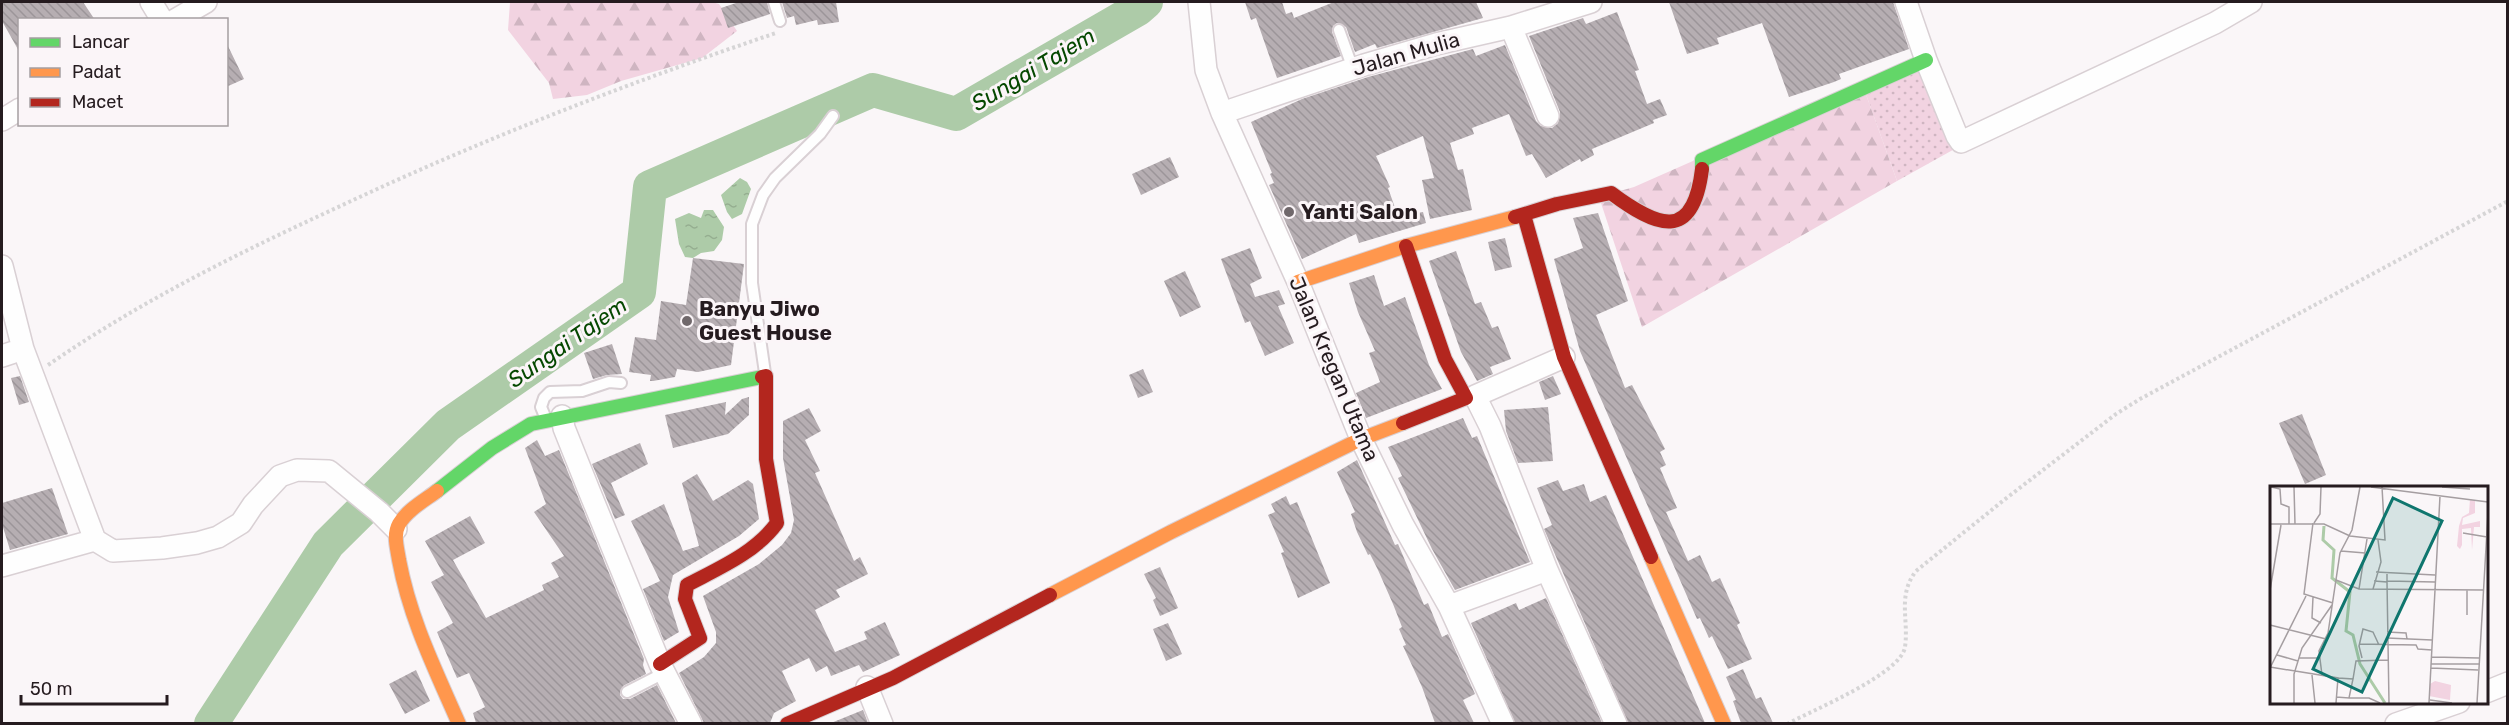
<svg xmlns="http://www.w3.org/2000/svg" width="2509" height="725" viewBox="0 0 2509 725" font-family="Rubik,sans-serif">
	<defs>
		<pattern id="grass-dots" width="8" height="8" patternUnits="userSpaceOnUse" patternTransform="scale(1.5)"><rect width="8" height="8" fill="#f2d3e1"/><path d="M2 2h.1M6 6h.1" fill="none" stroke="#cfb5c1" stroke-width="1.8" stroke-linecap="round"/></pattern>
		<pattern id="forest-firs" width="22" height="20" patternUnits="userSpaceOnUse" patternTransform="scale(1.5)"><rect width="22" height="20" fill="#f2d3e1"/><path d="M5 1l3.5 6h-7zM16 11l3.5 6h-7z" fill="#cfb5c1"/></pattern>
		<pattern id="water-ripples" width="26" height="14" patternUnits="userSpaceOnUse" patternTransform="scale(1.5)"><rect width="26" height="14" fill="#adcba8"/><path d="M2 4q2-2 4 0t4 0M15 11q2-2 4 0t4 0" fill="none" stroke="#95ae90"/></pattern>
		<pattern id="building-back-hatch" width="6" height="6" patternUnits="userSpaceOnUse" patternTransform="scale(1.5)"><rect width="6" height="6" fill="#b6aeb2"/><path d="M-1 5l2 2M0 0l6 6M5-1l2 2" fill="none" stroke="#9c9599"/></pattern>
	</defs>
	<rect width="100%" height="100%" fill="#faf6f8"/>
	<!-- grass -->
	<path fill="url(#grass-dots)" d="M1922,60L1960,146L1897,181L1863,86Z"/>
	<!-- forest -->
	<path fill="url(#forest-firs)" d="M510,2H712L719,4L737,31L702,58L621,81L587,95L553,99L549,83L508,30Z
		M1863,86L1897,181L1642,327L1599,197L1634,187Z"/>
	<!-- water -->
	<path fill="url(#water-ripples)" d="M740,178L747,182L751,189L742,214L732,219L727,212L721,195Z
		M704,210H713L724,227L722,240L714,251L701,253L693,258L685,257L679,244L675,219L689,213L701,218Z"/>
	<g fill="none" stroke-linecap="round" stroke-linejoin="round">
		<!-- river -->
		<path stroke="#adcba8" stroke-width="34" d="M211,724L328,544L448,425L639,292L650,187L873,90L956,114L1138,9L1146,2"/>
	</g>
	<!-- building -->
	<path fill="url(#building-back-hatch)" d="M2,2H83L95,20H20V53L2,21Z
		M739,2H767L770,14L728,28L721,8Z
		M782,2H836L839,22L818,25L817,20L796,25L794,16L787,18Z
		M1245,2H1282L1286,14L1292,12L1294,18L1334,2H1476L1483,18L1377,48L1375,44L1355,52L1346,27L1337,23L1333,26L1332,32L1341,56L1277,78L1256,18L1251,20Z
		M1669,2H1893L1909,49L1839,74L1841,79L1834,82L1789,97L1762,23L1717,38L1719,44L1687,54Z
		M1617,12L1639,70L1635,71L1647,104L1660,99L1667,115L1653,120L1654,123L1592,149L1594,155L1581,162L1580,159L1546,178L1532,154L1526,156L1509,114L1472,128L1474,134L1450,143L1458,170L1463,169L1472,210L1430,219L1422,180L1434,178L1423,136L1376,156L1390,187L1388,188L1398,216L1423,212L1426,223L1359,243L1356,234L1302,259L1269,185L1274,183L1270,174L1272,173L1251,122L1302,99L1368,77L1473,49L1476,56L1505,45L1536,121L1541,126L1552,128L1558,123L1560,112L1529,36L1583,18L1586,24Z
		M226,42L244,79L226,87Z
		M1170,157L1179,177L1141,195L1132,174Z
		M1598,213L1628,301L1596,315L1625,388L1632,385L1665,449L1660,452L1666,465L1660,468L1677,508L1666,512L1688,561L1700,555L1712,582L1720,578L1740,623L1737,625L1752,659L1728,669L1712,636L1709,638L1700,618L1697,619L1580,351L1554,259L1583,248L1573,218Z
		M1505,238L1512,267L1495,271L1488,242Z
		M1250,248L1262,278L1250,284L1255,297L1279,290L1285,304L1278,306L1294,343L1265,356L1250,321L1245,323L1221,259Z
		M1456,251L1475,304L1481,302L1492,328L1498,326L1511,359L1490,367L1493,374L1477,381L1461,352L1429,261Z
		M693,258L744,264L731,365L698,372L677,369L675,377L653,381H650L651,375L629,372L635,337L656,340L661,301L686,305Z
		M1185,271L1201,307L1180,317L1164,281Z
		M1374,275L1384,306L1405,297L1429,365L1442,389L1366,418L1356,393L1380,382L1369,353L1375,351L1358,312L1349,283Z
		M612,344L622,374L607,375L593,379L584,353Z
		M1143,369L1153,392L1138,398L1129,375Z
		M20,376L29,402L19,405L11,378Z
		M1553,376L1561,394L1545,400L1539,382Z
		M749,397V415L728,434L673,448L665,415L726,402L725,415L742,399Z
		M1548,407L1553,461L1518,463L1506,431L1504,410Z
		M809,408L821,431L805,440L820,471L815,473L854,561L860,557L868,574L836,590L840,597L815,610L835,652L867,639L864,632L885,622L900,655L863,672L859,665L831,676L827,666L816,672L809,658L782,671L796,701L774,713L770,723H704L679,673L704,657L716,643V632L703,596L759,564L782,545L791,533L794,520L783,458V421Z
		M2302,414L2326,475L2305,484L2279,423Z
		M1463,418L1472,438L1477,436L1530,562L1455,590L1432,549L1398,478L1402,476L1388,447Z
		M537,440L545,456L559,450L644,659L643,665L646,674L623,686L620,695L623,699H630L657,685L676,723H476L473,713L485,707L469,673L457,678L437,632L453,623L431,582L444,575L425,541L470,516L485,543L453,560L486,618L544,590L542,585L559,577L551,563L564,556L534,512L546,504L525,448Z
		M640,443L648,464L611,483L625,515L615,519L592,464Z
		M1357,460L1395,545L1398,544L1424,605L1428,603L1442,637L1448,634L1475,694L1463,700L1474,723H1435L1422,687L1403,646L1406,645L1399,629L1402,627L1393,604L1378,570L1370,554L1368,555L1357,532L1351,514L1355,512L1337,472Z
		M697,474L713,501L748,480L753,484L759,519L739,536L673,575L668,597L679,632L664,641L643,589L660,581L631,521L664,504L683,551L699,546L682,483Z
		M1558,480L1563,491L1584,484L1590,502L1606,495L1705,723H1628L1544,529L1552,525L1537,488Z
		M52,488L68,534L10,550L2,524V503Z
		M1286,496L1290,505L1297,502L1330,583L1298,598L1281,553L1284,552L1268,515L1275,512L1271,504Z
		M1160,567L1178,608L1160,616L1153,600L1156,598L1144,574Z
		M1546,598L1602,723H1515L1471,623L1516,603L1519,610Z
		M1168,623L1182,654L1166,661L1153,629Z
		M1743,669L1756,699L1761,697L1773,723H1741L1733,701L1736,700L1726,677Z
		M416,670L430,701L405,714L389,684Z
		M863,710L868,723H831Z"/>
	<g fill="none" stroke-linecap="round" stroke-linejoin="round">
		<defs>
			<path id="lane" d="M774,2L780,21
				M1339,30L1353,69
				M765,373L752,283V224L763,195L775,178L820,134L833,116
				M546,419L541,407L544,398L550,392L582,391L609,382L621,383
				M627,692L664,673"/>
			<path id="street" d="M151,2L162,20
				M1199,2L1206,70L1222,113L1298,282L1361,439L1403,525L1449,606L1503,724
				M1906,2L1926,60L1957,136L1961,142L2215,23L2251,2
				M175,20L206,2
				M1511,27L1548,116
				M1222,113L1364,65L1436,44L1511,27L1591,2
				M2,120L20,109
				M2,266L23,349L2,356
				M1564,357L1475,396L1490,426L1547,570L1616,724
				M562,416L564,428L590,493L660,664L691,724
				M95,540L113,551L162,548L197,543L218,537L241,523L253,505L280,476L297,470L329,471L379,512L396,529
				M2,566L95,540L23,349
				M1449,606L1547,570
				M867,687L882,724
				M2486,692L2508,683
				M2396,724L2459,702"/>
			<path id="fast" d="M1702,169V160L1926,60
				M437,491L492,448L531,424L762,377"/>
			<path id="slow" d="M1298,282L1406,246L1515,217
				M437,491C425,500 407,510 399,524C393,535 397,547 399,560C410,619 435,669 459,724
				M1651,557L1724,724
				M1050,595L1171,532L1361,439L1403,423"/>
			<path id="jam" d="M1524,215L1564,357L1651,557
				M1515,217L1557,204L1611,193C1657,227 1693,243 1702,169
				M1403,423L1466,398L1445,359L1406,246
				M660,664L700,638L685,599L687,585C719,568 755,553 777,523L766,459V376L762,377
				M787,724L893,678L1050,595"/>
		</defs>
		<!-- lane casing -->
		<use href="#lane" stroke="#d9d0d4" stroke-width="14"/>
		<!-- street casing -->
		<use href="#street" stroke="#d9d0d4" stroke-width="24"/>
		<!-- fast casing -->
		<use href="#fast" stroke="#d9d0d4" stroke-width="16"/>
		<!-- slow casing -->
		<use href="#slow" stroke="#d9d0d4" stroke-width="16"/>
		<!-- jam casing -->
		<use href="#jam" stroke="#d9d0d4" stroke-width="16"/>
		<!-- path -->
		<path stroke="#d6d5d6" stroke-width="4" stroke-dasharray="3 3" stroke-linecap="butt" d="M48,365C138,303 234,255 334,209C478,141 625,84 776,33
			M1787,724C1813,710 1901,674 1905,647C1909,619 1897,596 1916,571L2004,500L2116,414L2140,399L2508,201"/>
		<!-- lane -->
		<use href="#lane" stroke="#fefefe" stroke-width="10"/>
		<!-- street -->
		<use href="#street" stroke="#fefefe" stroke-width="21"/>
		<!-- fast -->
		<use href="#fast" stroke="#63d668" stroke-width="14"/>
		<!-- slow -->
		<use href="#slow" stroke="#ff974d" stroke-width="14"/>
		<!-- jam -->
		<use href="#jam" stroke="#b3261e" stroke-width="14"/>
	</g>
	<!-- markers -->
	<g fill="#70686b" stroke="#fbf5f8" stroke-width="2">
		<circle cx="1289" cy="212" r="6"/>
		<circle cx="687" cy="321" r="6"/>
	</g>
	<g text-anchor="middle" stroke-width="6" stroke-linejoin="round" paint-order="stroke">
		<!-- street labels -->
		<g font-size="21" fill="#251b1f" stroke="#fbf5f8">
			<text transform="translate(1406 54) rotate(-16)" y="7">Jalan Mulia</text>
			<text transform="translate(1334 369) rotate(67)" y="7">Jalan Kregan Utama</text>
		</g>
		<!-- poi labels -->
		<g font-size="21" font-weight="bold" fill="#251b1f" stroke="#fbf5f8" text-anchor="start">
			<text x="1301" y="219">Yanti Salon</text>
			<text x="699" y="316">Banyu Jiwo<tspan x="699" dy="24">Guest House</tspan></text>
		</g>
		<!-- water labels -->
		<g font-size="22" font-style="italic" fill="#054800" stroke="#fbf5f8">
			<text transform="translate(1033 69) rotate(-31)" y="8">Sungai Tajem</text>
			<text transform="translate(567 342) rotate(-35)" y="8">Sungai Tajem</text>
		</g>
	</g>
	<!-- overview -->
	<g transform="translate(2270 486)">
		<rect width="218" height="218" fill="#faf6f8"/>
		<path d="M165,195L181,199L180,214L159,210L160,198Z" fill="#f2d3e1"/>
		<path d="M200,13L205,15V27L193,32L192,39L210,35V41H204L202,64L201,42L192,43V59L190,63L187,60L189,40L192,31L199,27Z" fill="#f2d3e1"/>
		<path fill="none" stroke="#adcba8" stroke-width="3" d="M54,40L53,54L64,64L62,92L80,106L76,145L83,149L90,178L115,217"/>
		<path fill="none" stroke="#a59ea1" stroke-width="1.5" d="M1,1L10,3L11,18L19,21V38M24,1L25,38M101,1L218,16M172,1L200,3M43,37L34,108L63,117M44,37L50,28L51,1M0,38H54L80,50L115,54L112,1M193,47L217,51M71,65L95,67M106,86L165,89M117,88V95L165,96M66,94L89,103L213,104M104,95L117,96L119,217M89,103L97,53M103,103L111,76L108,54M0,104L11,39M43,111L42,132L51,137M197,129V104M0,139L56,153M117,146L136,147L137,153M117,152L162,154M89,158L146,159L148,163L162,164M7,169L28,175M162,171L209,172M29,172H50M92,172L89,160L93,143L103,146L109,159M161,178H209M0,181L68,192L66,217M0,182L36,110M161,182L208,184M42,189L45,217M52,189L49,165L58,147L70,67L82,44L90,1M83,193L86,175L118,174M66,211L79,212L83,193L68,192M79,212H99L110,217M160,214L182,217M24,217V188L32,162L62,119M159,217L170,10M207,217L218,27"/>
		<path fill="#0f766e" fill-opacity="0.15" stroke="#0f766e" stroke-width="3" d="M123,12L172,35L92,206L43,183Z"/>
		<rect width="218" height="218" fill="none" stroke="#251b1f" stroke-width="3"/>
	</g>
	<!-- border -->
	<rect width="2509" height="725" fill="none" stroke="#251b1f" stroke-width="6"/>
	<!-- legend -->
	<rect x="18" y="18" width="210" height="108" fill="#fbf5f8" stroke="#a59ea1" stroke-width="1.5"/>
	<rect x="30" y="38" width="30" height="9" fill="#63d668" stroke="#a59ea1" stroke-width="1.5"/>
	<text x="72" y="48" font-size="18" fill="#251b1f">Lancar</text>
	<rect x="30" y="68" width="30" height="9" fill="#ff974d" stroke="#a59ea1" stroke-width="1.5"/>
	<text x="72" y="78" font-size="18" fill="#251b1f">Padat</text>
	<rect x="30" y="98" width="30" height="9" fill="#b3261e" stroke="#a59ea1" stroke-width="1.5"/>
	<text x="72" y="108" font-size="18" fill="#251b1f">Macet</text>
	<!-- scale -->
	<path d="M21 695v9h146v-9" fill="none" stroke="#251b1f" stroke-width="3"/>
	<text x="30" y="695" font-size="18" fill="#251b1f" stroke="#fbf5f8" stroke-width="4.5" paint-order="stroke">50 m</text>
</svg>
